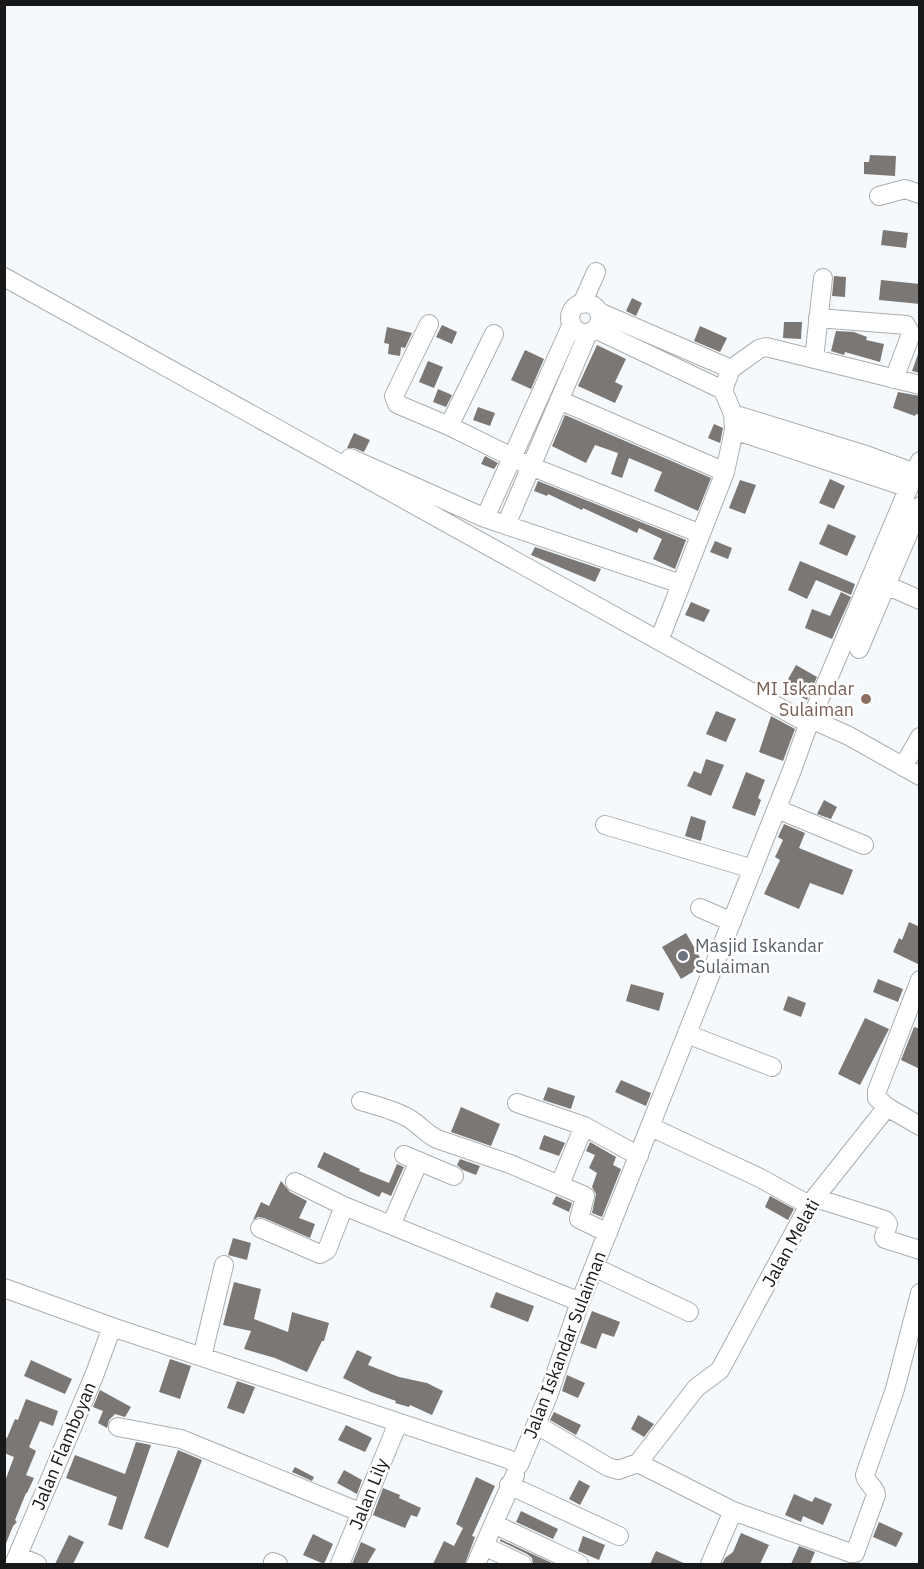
<svg xmlns="http://www.w3.org/2000/svg" width="924" height="1569" viewBox="0 0 924 1569" font-family="'IBM Plex Sans',sans-serif">
	<rect width="100%" height="100%" fill="#f5f9fc"/>
	<!-- building -->
	<path fill="#7b7775" d="M870,155L896,156L895,176L864,174V162H869Z
		M883,230L908,233L906,248L881,245Z
		M834,276L846,277L845,297L832,296Z
		M881,280L920,284V304L879,300Z
		M632,298L642,303L636,316L626,311Z
		M784,322H802L801,339L783,338Z
		M442,325L457,332L452,344L436,337Z
		M700,326L727,338L720,352L694,341Z
		M387,327L412,333L405,348L401,347L400,356L388,354L389,344L384,343Z
		M836,331L854,332L867,337L866,340L884,344L880,362L845,352L844,355L831,351Z
		M597,345L626,359L615,382L623,386L615,403L578,386Z
		M525,350L544,359L531,389L511,380Z
		M918,354H920V373L912,371Z
		M428,361L443,367L434,388L419,382Z
		M438,389L452,395L446,407L433,402Z
		M898,392L920,396V415L916,414L915,416L893,408Z
		M478,407L495,413L490,426L473,420Z
		M565,415L711,478L698,511L654,491L662,472L629,458L622,478L611,474L618,453L595,445L586,463L552,446Z
		M714,424L723,428L720,443L708,438Z
		M354,433L370,440L364,452L354,448H347Z
		M485,456L498,463L494,469L481,464Z
		M830,479L845,486L834,509L819,503Z
		M740,480L756,485L745,514L729,508Z
		M538,481L686,540L675,569L653,559L662,539L639,528L637,533L583,508L582,510L548,494L547,496L534,491Z
		M828,524L856,536L847,556L819,544Z
		M715,541L732,548L728,559L710,552Z
		M535,547L601,569L595,582L531,555Z
		M800,561L855,584L851,595L816,580L807,599L788,590Z
		M841,592L851,597L832,639L805,628L812,609L830,616Z
		M691,602L710,610L704,622L685,615Z
		M796,665L817,677L807,700L783,688Z
		M716,711L736,719L726,742L706,734Z
		M771,716L795,729L783,761L759,752Z
		M706,759L724,765L711,796L687,786L694,771L701,774Z
		M746,772L765,780L758,798L761,800L755,816L732,808Z
		M824,800L837,807L831,819L817,814Z
		M691,816L706,821L701,841L685,836Z
		M784,824L805,833L799,848L853,870L843,895L810,883L799,909L764,894L780,860L775,857L783,840L778,837Z
		M909,922L920,927V965L893,952L899,938L902,940Z
		M686,933L703,963L701,967L681,979L662,947Z
		M878,979L903,989L898,1002L873,992Z
		M631,984L664,993L659,1011L626,1001Z
		M788,996L806,1003L801,1017L783,1010Z
		M865,1018L889,1029L860,1085L838,1074Z
		M914,1027L920,1029V1069L901,1060Z
		M621,1080L651,1093L646,1106L615,1092Z
		M548,1087L575,1096L571,1109L543,1100Z
		M461,1107L500,1124L491,1146L451,1132Z
		M544,1135L565,1143L559,1156L539,1149Z
		M590,1142L616,1157L613,1165L621,1169L602,1217L592,1213L596,1194L592,1187L597,1173L589,1168L595,1155L586,1151Z
		M324,1152L360,1169L359,1171L389,1183L397,1164L404,1167L391,1196L382,1192L379,1197L317,1167Z
		M460,1159L480,1166L476,1175L463,1170L457,1165Z
		M281,1181L290,1192L307,1201L299,1218L315,1224L310,1238L264,1218L258,1217L253,1220L261,1202L269,1206Z
		M556,1196L572,1203L569,1212L552,1204Z
		M770,1196L794,1209L788,1220L765,1207Z
		M233,1238L251,1243L247,1260L228,1255Z
		M234,1282L261,1289L254,1319L288,1332L292,1312L329,1323L324,1341H322L307,1372L275,1358L244,1349L251,1331L223,1325Z
		M496,1292L534,1306L528,1322L490,1307Z
		M592,1311L620,1322L614,1337L602,1333L596,1349L580,1343Z
		M357,1350L372,1357L368,1365L399,1377L427,1383L443,1391L432,1415L410,1405L409,1407L395,1403L396,1401L371,1392L343,1378Z
		M170,1359L191,1366L180,1399L159,1392Z
		M31,1360L72,1379L65,1394L24,1376Z
		M567,1375L585,1383L578,1398L562,1391Z
		M237,1381L255,1387L244,1414L227,1408Z
		M100,1390L131,1407L125,1417L115,1414L109,1420L107,1428L98,1423L103,1411L93,1407Z
		M26,1399L58,1411L53,1426L40,1421L29,1447L36,1451L26,1475L34,1478L27,1493H26L15,1520L17,1522L13,1526L5,1546V1481L14,1457L4,1453V1437L7,1438L15,1419L18,1420Z
		M554,1412L581,1425L576,1435L550,1420Z
		M638,1415L654,1424L644,1437L631,1429Z
		M346,1425L372,1438L365,1452L338,1440Z
		M136,1442L151,1445L122,1530L108,1525L117,1497L66,1478L75,1455L125,1474Z
		M178,1450L202,1460L168,1548L144,1538Z
		M295,1467L314,1477L312,1481L292,1472Z
		M344,1470L362,1480L357,1494L337,1483Z
		M476,1477L495,1486L472,1536L475,1537L465,1564H433L444,1541L454,1546L463,1528L456,1524Z
		M579,1480L590,1486L580,1505L569,1499Z
		M383,1488L400,1495L399,1498L421,1508L417,1517L411,1515L405,1528L373,1515Z
		M794,1494L812,1502L815,1497L832,1504L823,1525L803,1516L801,1522L785,1515Z
		M521,1511L558,1529L553,1539L516,1522Z
		M879,1522L903,1533L896,1547L873,1537Z
		M741,1533L769,1545L760,1564H722L725,1558L733,1552Z
		M313,1534L333,1544L324,1564L303,1555Z
		M69,1535L84,1542L73,1564H55Z
		M583,1536L605,1545L599,1560L578,1551Z
		M500,1539L554,1564H533L532,1558L527,1554L500,1541Z
		M361,1542L376,1549L367,1564H352Z
		M799,1546L815,1552L810,1564H791Z
		M656,1551L686,1564H650Z"/>
	<g fill="none" stroke-linecap="round" stroke-linejoin="round">
		<defs>
			<path id="minor" d="M879,196L905,189L920,194
				M4,277L809,724
				M570 318a15 15 0 1 1 30 0a15 15 0 1 1-30 0Z
				M582,304L596,272
				M599,312L731,369
				M818,318L906,325L911,334L894,379
				M429,324L394,396L397,404L449,426L530,466L701,534
				M595,329L723,390L733,414L734,430L725,472L662,633
				M814,359L823,278
				M723,390L731,369L759,349L766,347L920,385
				M559,400L725,472
				M733,414L863,454L915,473
				M449,426L494,334
				M734,430L909,488
				M350,458L485,518L681,584
				M485,518L572,324
				M506,525L588,333
				M886,585L920,600
				M859,649L920,506
				M811,719L849,736L920,776
				M903,767L920,737
				M777,809L864,845
				M605,825L753,869
				M700,908L732,922
				M687,1034L772,1067
				M361,1101C377,1106 396,1110 410,1119C421,1126 425,1133 437,1139L510,1164L585,1196L579,1219L608,1233
				M517,1103L584,1126L639,1156
				M887,1107L920,1126
				M651,1127L760,1178L809,1205
				M404,1155L454,1176
				M295,1182L344,1206L580,1302
				M560,1184L584,1126
				M815,1198L885,1220L888,1224L884,1237L885,1239L920,1250
				M391,1225L419,1161
				M260,1228L320,1254L327,1250L344,1206
				M594,1267L689,1312
				M4,1288L112,1327L508,1459L519,1465L548,1396L580,1302L792,770L806,731L920,461
				M202,1357L224,1265
				M537,1425L608,1467L618,1470L638,1463L733,1511L851,1553H855L876,1495C876,1487 866,1484 865,1475L895,1389L920,1293
				M118,1427L181,1439L362,1513
				M638,1463L696,1388L720,1370L809,1205L887,1107L877,1098V1091L920,980
				M509,1485L619,1536
				M494,1524L579,1564
				M484,1546L522,1564
				M18,1556L37,1564
				M273,1562L278,1564
				M14,1564L94,1376L112,1327
				M340,1564L398,1423
				M476,1564L515,1475
				M710,1564L733,1511"/>
		</defs>
		<!-- minor casing -->
		<use href="#minor" stroke="#aaaeb0" stroke-width="20"/>
		<!-- minor -->
		<use href="#minor" stroke="#fff" stroke-width="18"/>
	</g>
	<!-- markers -->
	<circle fill="#8d6e63" stroke="#fff" stroke-width="2" cx="866" cy="699" r="6"/>
	<circle fill="#6b7280" stroke="#fff" stroke-width="2" cx="683" cy="956" r="6"/>
	<g text-anchor="middle" stroke-width="5" stroke-linejoin="round" paint-order="stroke">
		<!-- education labels -->
		<g font-size="18" fill="#785e54" stroke="#fff" text-anchor="end">
			<text x="854" y="695">MI Iskandar<tspan x="854" dy="21">Sulaiman</tspan></text>
		</g>
		<!-- worship labels -->
		<g font-size="18" fill="#5b616d" stroke="#fff" text-anchor="start">
			<text x="695" y="952">Masjid Iskandar<tspan x="695" dy="21">Sulaiman</tspan></text>
		</g>
		<!-- street labels -->
		<g font-size="18" fill="#171819" stroke="#fff">
			<text transform="translate(791 1243) rotate(-61)" y="6">Jalan Melati</text>
			<text transform="translate(565 1345) rotate(-69)" y="6">Jalan Iskandar Sulaiman</text>
			<text transform="translate(64 1446) rotate(-67)" y="6">Jalan Flamboyan</text>
			<text transform="translate(369 1494) rotate(-68)" y="6">Jalan Lily</text>
		</g>
	</g>
	<!-- border -->
	<rect width="924" height="1569" fill="none" stroke="#171819" stroke-width="12"/>
</svg>
